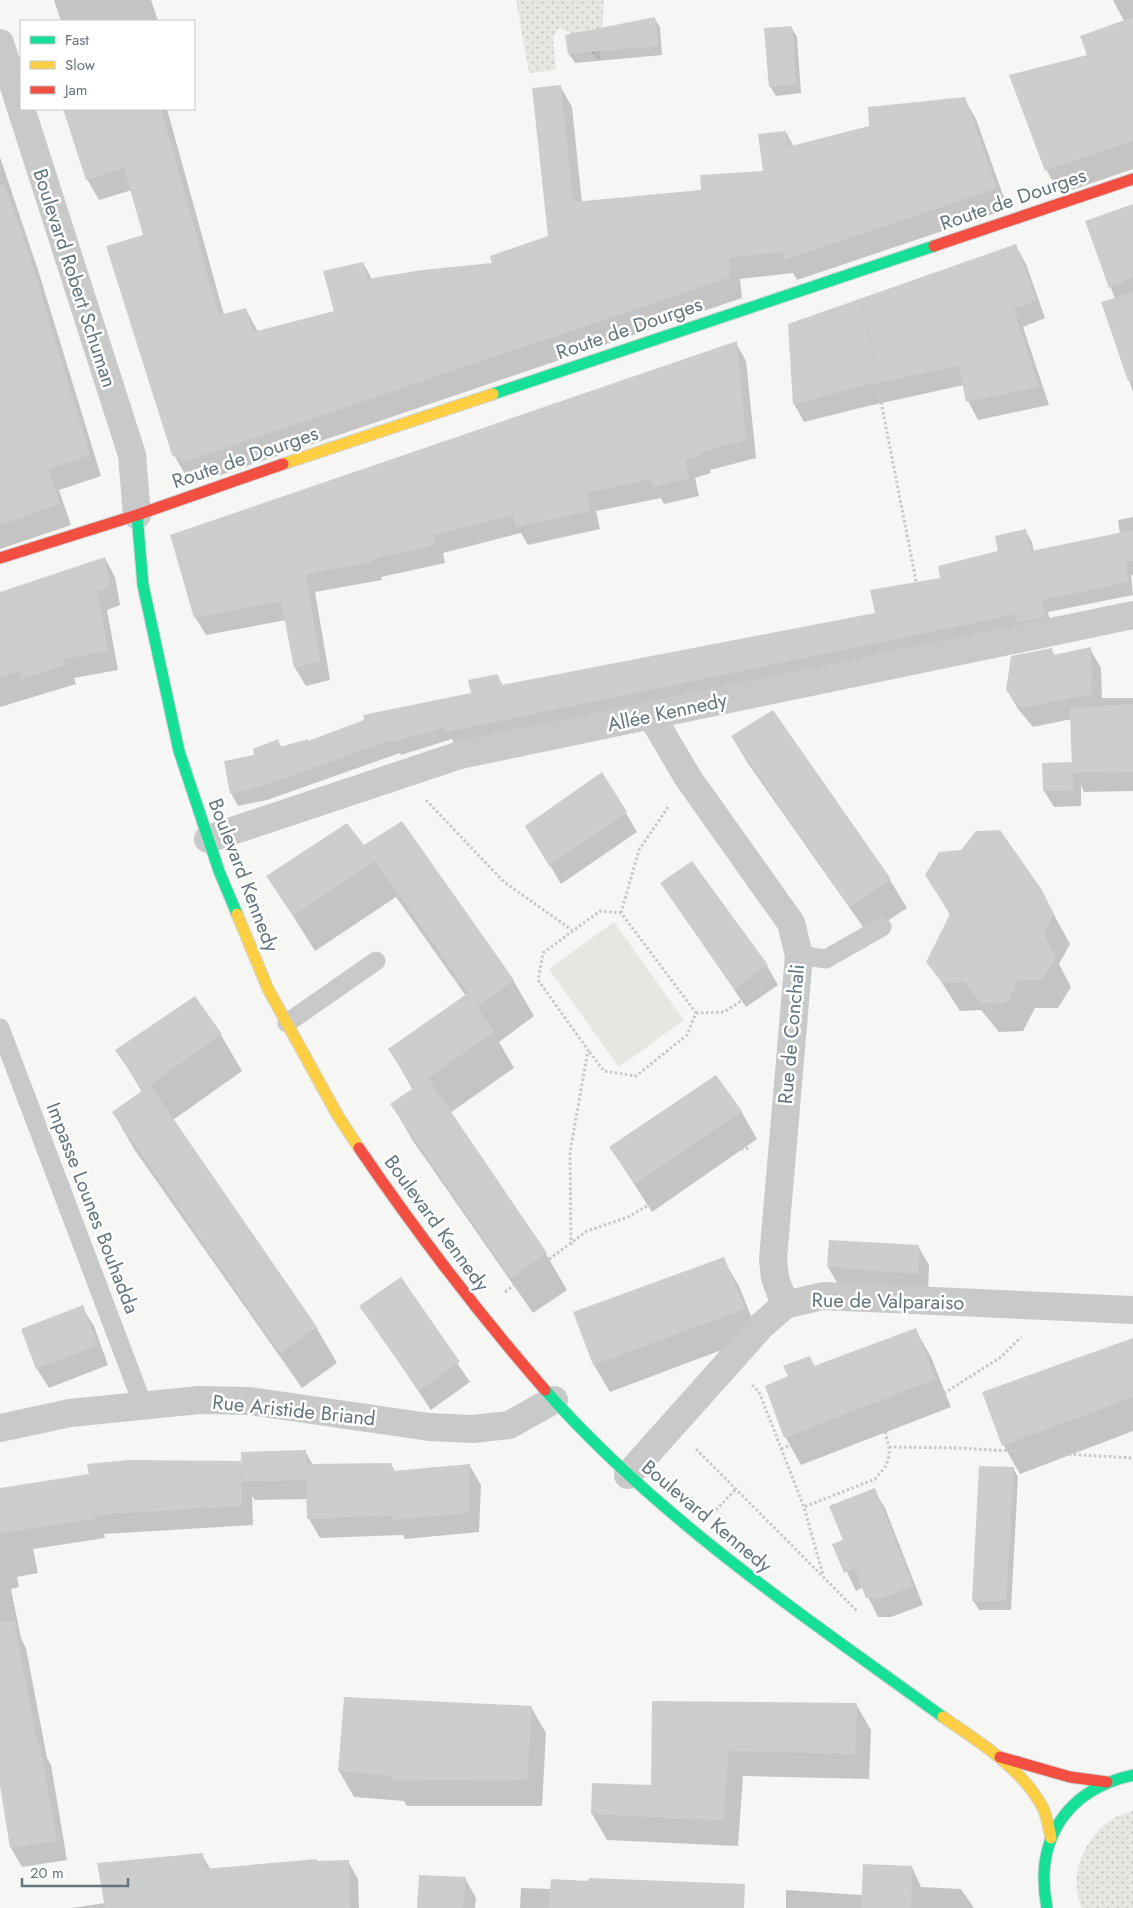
<svg xmlns="http://www.w3.org/2000/svg" width="1133" height="1908" viewBox="0 0 1133 1908" font-family="Jost,sans-serif">
	<defs>
		<pattern id="grass-dots" width="8" height="8" patternUnits="userSpaceOnUse" patternTransform="scale(1.25)"><rect width="8" height="8" fill="#e5e8e2"/><path d="M2 2h.1M6 6h.1" fill="none" stroke="#bdc1bc" stroke-width="1.8" stroke-linecap="round"/></pattern>
	</defs>
	<rect width="100%" height="100%" fill="#f6f6f5"/>
	<!-- grass -->
	<path fill="url(#grass-dots)" d="M516,0H604L600,60L568,32L559,28L553,38L556,70L529,73Z
		M1133,1811V1908H1081C1080,1902 1077,1895 1077,1889C1073,1856 1099,1817 1133,1811Z"/>
	<!-- green -->
	<path fill="#e5e8e2" d="M614,922L684,1020L619,1067L549,969Z"/>
	<!-- shadow -->
	<path fill="#0003" d="M54,0H151L158,21H61Z
		M1113,0H1133V169L1060,194L1047,171L1011,76L1089,56L1124,21Z
		M654,18L660,27L662,55L575,63L569,54Z
		M791,27L797,37L801,93L776,96L770,86Z
		M560,86L572,107L582,203L702,191L764,173L786,132L794,147L871,127L964,98L976,119L1008,209L797,280L793,273L740,279L742,298L197,483L186,476L174,455L145,236L132,190L99,200L87,179L64,109H167L224,315L246,309L258,332L335,312L363,263L372,279L494,264L550,237Z
		M0,157L39,273L101,476L59,490L71,525L0,549Z
		M1133,206V392L1103,303L1115,299L1087,221Z
		M1016,246L1026,264L1045,318L1023,327L1049,405L978,420L968,401L964,385L868,406L804,422L794,404Z
		M736,343L746,361L756,458L710,470L711,473L695,478L699,496L664,504L661,498L596,511L600,529L528,545L521,533L443,553L445,563L381,577L382,580L315,592L330,680L306,686L295,668L286,620L206,635L195,617Z
		M1133,517V575H1131L1133,595L1048,612L1052,630L454,744L452,739L401,755L400,753L267,800L238,806L231,793L256,756L278,741L282,748L308,742L472,694L497,675L503,686L876,614L942,579L999,552L1025,530L1032,542L1034,552L1120,534L1118,520Z
		M105,558L115,577L120,605L107,610L118,670L74,678L76,684L0,707V594Z
		M1051,649L1055,656L1090,649L1101,668L1102,698H1133V791L1084,792L1081,785V806L1054,807L1044,791L1073,768L1072,719L1033,727L1018,709L1007,690Z
		M773,711L890,880L907,908L868,934L749,765L732,737Z
		M626,813L637,832L561,884L538,845Z
		M363,847L513,980L534,1016L499,1042L514,1068L450,1113L546,1254L567,1290L533,1313L413,1141L392,1105L413,1090L390,1050L466,996L396,897L315,951L268,876Z
		M692,863L767,966L778,985L746,1007L662,884Z
		M1041,891L1070,944L1059,964L1071,987L1058,1008H1035L1023,1031L999,1032L981,1010L960,1011L928,961L950,915L943,903Z
		M195,997L221,1035L242,1071L173,1120L316,1327L337,1363L302,1388L134,1149L113,1112L142,1092L117,1050Z
		M741,1111L757,1139L652,1212L611,1148Z
		M918,1246L929,1265L928,1293L839,1286L828,1267Z
		M723,1259L739,1286L759,1336L610,1392L594,1365L575,1313Z
		M400,1279L470,1382L431,1410L361,1306Z
		M82,1307L94,1326L108,1365L49,1388L37,1369L22,1330Z
		M915,1329L931,1357L951,1407L801,1465L786,1438L766,1387L790,1377L809,1357L815,1367Z
		M1133,1340V1431L1020,1474L1004,1446L984,1393Z
		M305,1451L313,1465L391,1464L395,1472L470,1466L481,1485L479,1532L405,1539L403,1535L320,1538L309,1519L308,1499L255,1500L252,1496L253,1525L104,1534L105,1538L33,1549L38,1573L17,1577L19,1587L11,1589L21,1638L26,1648L47,1758L51,1765L67,1860L22,1867L11,1848L0,1778V1494L240,1462L243,1467Z
		M1013,1468L1018,1477L1011,1610H979L973,1600Z
		M874,1490L885,1508L923,1605L891,1617H878L863,1587L856,1591L834,1545L845,1541Z
		M653,1702L856,1704L871,1730L869,1779L743,1776L738,1846L607,1840L592,1814L593,1784L652,1787Z
		M531,1707L546,1733L542,1806H407L404,1801L354,1797L339,1771Z
		M202,1855L211,1870L317,1860L318,1862L348,1861L358,1879L359,1908H71L105,1903Z
		M912,1867L921,1887L961,1889L974,1908H786V1890L862,1895Z
		M465,1878L476,1898L475,1908H419Z
		M521,1888L551,1889L728,1908H520Z"/>
	<!-- building -->
	<path fill="#cccece" d="M655,17L658,46L568,54L565,35Z
		M1133,17V141L1045,171L1009,75L1087,55L1080,36Z
		M792,26L796,84L769,87L764,28Z
		M561,85L573,202L701,190L700,175L763,171L758,134L786,131L787,147L869,126L868,107L965,97L997,188L784,260L783,252L729,258L730,277L184,462L172,455L106,246L143,235L124,168L86,180L63,109H161L219,315L246,308L253,332L334,311L323,271L363,262L367,279L422,270L492,263L490,256L548,236L532,88Z
		M4,184L28,251L90,455L49,469L60,504L0,525V185Z
		M1133,204V277L1109,288L1085,221Z
		M1016,244L1036,300L1014,309L1039,387L966,402L959,366L857,387L793,405L788,324Z
		M1133,292V380L1128,381L1101,302Z
		M737,341L746,440L701,452L702,455L685,460L689,478L653,487L651,479L587,493L590,511L516,527L513,515L433,535L435,545L372,559L373,562L306,574L320,662L294,668L281,601L194,618L170,535Z
		M1026,529L1031,551L1133,530V561L1125,563L1129,582L1041,600L1045,617L1016,623L1017,614L446,732L445,727L393,742L392,740L259,787L230,794L224,761L254,755L253,749L278,739L280,747L308,739V741L364,720L363,715L471,693L468,680L498,674L501,685L875,613L870,590L940,578L938,566L998,551L995,536Z
		M105,557L110,586L97,591L108,651L64,659L66,665L21,679L20,671L0,677V592Z
		M1091,647L1092,694L1021,708L1006,690L1011,656L1052,648L1053,655Z
		M1133,704V772L1072,773L1070,708Z
		M773,710L891,879L850,907L731,736Z
		M1072,762L1073,790L1043,791L1042,763Z
		M602,772L627,812L549,866L525,826Z
		M402,821L514,980L477,1007L494,1032L414,1088L388,1049L468,993L375,861L293,916L266,876L347,823L364,845Z
		M1000,830L1042,890L1054,914L1044,935L1056,958L1041,980H1018L1007,1003L982,1004L964,982L942,983L926,962L950,914L925,875L939,852L961,850L976,831Z
		M692,861L768,965L734,989L660,883Z
		M195,996L222,1034L150,1085L317,1327L280,1353L112,1112L143,1090L115,1050Z
		M716,1075L742,1111L635,1184L609,1147Z
		M428,1078L547,1253L511,1278L390,1104Z
		M829,1240L919,1245L918,1274L827,1267Z
		M724,1257L745,1309L593,1365L573,1312Z
		M401,1277L460,1362L419,1391L359,1306Z
		M83,1305L98,1345L36,1369L21,1329Z
		M916,1328L936,1379L784,1438L765,1386L788,1376L783,1366L810,1356L814,1366Z
		M1133,1338V1397L1002,1446L982,1392Z
		M306,1450V1464L391,1463L392,1471L470,1464L469,1513L393,1520V1516L307,1519L306,1469V1480L242,1482L241,1452Z
		M128,1460L241,1461L242,1506L94,1515L95,1519L0,1533V1488L89,1474L87,1464Z
		M979,1466L1014,1467L1006,1601H972Z
		M875,1488L913,1586L880,1599L866,1598L854,1568L844,1573L832,1544L843,1540L829,1506Z
		M14,1621L38,1746L40,1745L57,1841L10,1848L0,1786V1622Z
		M344,1697L532,1706L527,1780L391,1781V1776L338,1771Z
		M652,1701L857,1703L855,1754L729,1751L723,1821L591,1814L592,1783L651,1785Z
		M203,1853L204,1869L317,1859V1861L349,1860L350,1908H105L97,1863Z
		M863,1864L912,1866L911,1908H861Z
		M419,1875L466,1877L463,1908H417Z
		M589,1878L745,1884L744,1908H548L551,1879L588,1881Z"/>
	<g fill="none" stroke-linecap="round" stroke-linejoin="round">
		<defs>
			<path id="fast" d="M493,394L934,246
				M137,515L143,585L179,751L219,871L237,914
				M545,1390C660,1520 804,1616 943,1717
				M1047,1908C1034,1841 1065,1790 1133,1775"/>
			<path id="slow" d="M283,464L493,394
				M237,914L268,989L338,1116L359,1148
				M943,1717C979,1742 1022,1768 1043,1808C1047,1817 1049,1828 1051,1838"/>
			<path id="jam" d="M934,246L1133,179
				M0,558L137,515L283,464
				M359,1148C417,1233 478,1313 545,1390
				M1000,1757L1070,1777L1107,1782"/>
		</defs>
		<!-- fast casing -->
		<use href="#fast" stroke="#d1d3d3" stroke-width="13"/>
		<!-- slow casing -->
		<use href="#slow" stroke="#d1d3d3" stroke-width="13"/>
		<!-- jam casing -->
		<use href="#jam" stroke="#d1d3d3" stroke-width="13"/>
		<!-- path -->
		<path stroke="#c6c8c9" stroke-width="3" stroke-dasharray="2.5 2.5" stroke-linecap="butt" d="M862,304L925,627
			M426,800L504,882L572,930
			M621,913L639,850L668,807
			M696,1013L724,1012L763,987
			M571,1245L570,1152L588,1050L538,980L543,953L600,911L621,913L696,1013L687,1035L636,1076L604,1071L588,1050
			M505,1292L587,1231L628,1217L695,1178L723,1151L751,1148
			M752,1385L759,1392L804,1507L823,1575
			M885,1431L1001,1357L1021,1337
			M889,1447L958,1448L1133,1458
			M696,1449L857,1611
			M781,1449L858,1418L872,1420L885,1431L889,1447V1456L886,1466L875,1479L804,1507
			M716,1510L736,1489"/>
		<!-- lane -->
		<path stroke="#c8caca" stroke-width="19" d="M799,955L826,959L882,927
			M287,1023L376,961
			M0,1028L143,1405"/>
		<!-- street -->
		<path stroke="#c8caca" stroke-width="28" d="M0,43L132,455L137,515
			M651,715L688,778L791,923L799,955L773,1259L775,1278L785,1305
			M208,839L460,755L1133,615
			M0,1428L70,1413L199,1400L250,1401L429,1427L473,1429L509,1425L554,1400
			M628,1475L761,1326L785,1305L823,1296L1133,1310"/>
		<!-- fast -->
		<use href="#fast" stroke="#16e098" stroke-width="11"/>
		<!-- slow -->
		<use href="#slow" stroke="#ffcf43" stroke-width="11"/>
		<!-- jam -->
		<use href="#jam" stroke="#f24e42" stroke-width="11"/>
	</g>
	<g text-anchor="middle" stroke-width="5" stroke-linejoin="round" paint-order="stroke">
		<!-- street labels -->
		<g font-size="20" fill="#63757e" stroke="#fff">
			<text transform="translate(1013 199) rotate(-19)" y="7">Route de Dourges</text>
			<text transform="translate(75 278) rotate(72)" y="7">Boulevard Robert Schuman</text>
			<text transform="translate(629 328) rotate(-19)" y="7">Route de Dourges</text>
			<text transform="translate(245 457) rotate(-19)" y="7">Route de Dourges</text>
			<text transform="translate(667 712) rotate(-12)" y="7">Allée Kennedy</text>
			<text transform="translate(244 875) rotate(69)" y="7">Boulevard Kennedy</text>
			<text transform="translate(791 1034) rotate(-85)" y="7">Rue de Conchali</text>
			<text transform="translate(93 1208) rotate(69)" y="7">Impasse Lounes Bouhadda</text>
			<text transform="translate(437 1223) rotate(54)" y="7">Boulevard Kennedy</text>
			<text transform="translate(888 1301) rotate(1)" y="7">Rue de Valparaiso</text>
			<text transform="translate(294 1410) rotate(6)" y="7">Rue Aristide Briand</text>
			<text transform="translate(707 1516) rotate(40)" y="7">Boulevard Kennedy</text>
		</g>
	</g>
	<!-- legend -->
	<rect x="20" y="20" width="175" height="90" fill="#ffffff" stroke="#c1c8cb"/>
	<rect x="30" y="36" width="25" height="8" fill="#16e098" stroke="#c1c8cb"/>
	<text x="65" y="45" font-size="15" fill="#63757e">Fast</text>
	<rect x="30" y="61" width="25" height="8" fill="#ffcf43" stroke="#c1c8cb"/>
	<text x="65" y="70" font-size="15" fill="#63757e">Slow</text>
	<rect x="30" y="86" width="25" height="8" fill="#f24e42" stroke="#c1c8cb"/>
	<text x="65" y="95" font-size="15" fill="#63757e">Jam</text>
	<!-- scale -->
	<path d="M22 1878v8h106v-8" fill="none" stroke="#63757e" stroke-width="2.5"/>
	<text x="30" y="1878" font-size="15" fill="#63757e" stroke="#ffffff" stroke-width="4" paint-order="stroke">20 m</text>
</svg>
